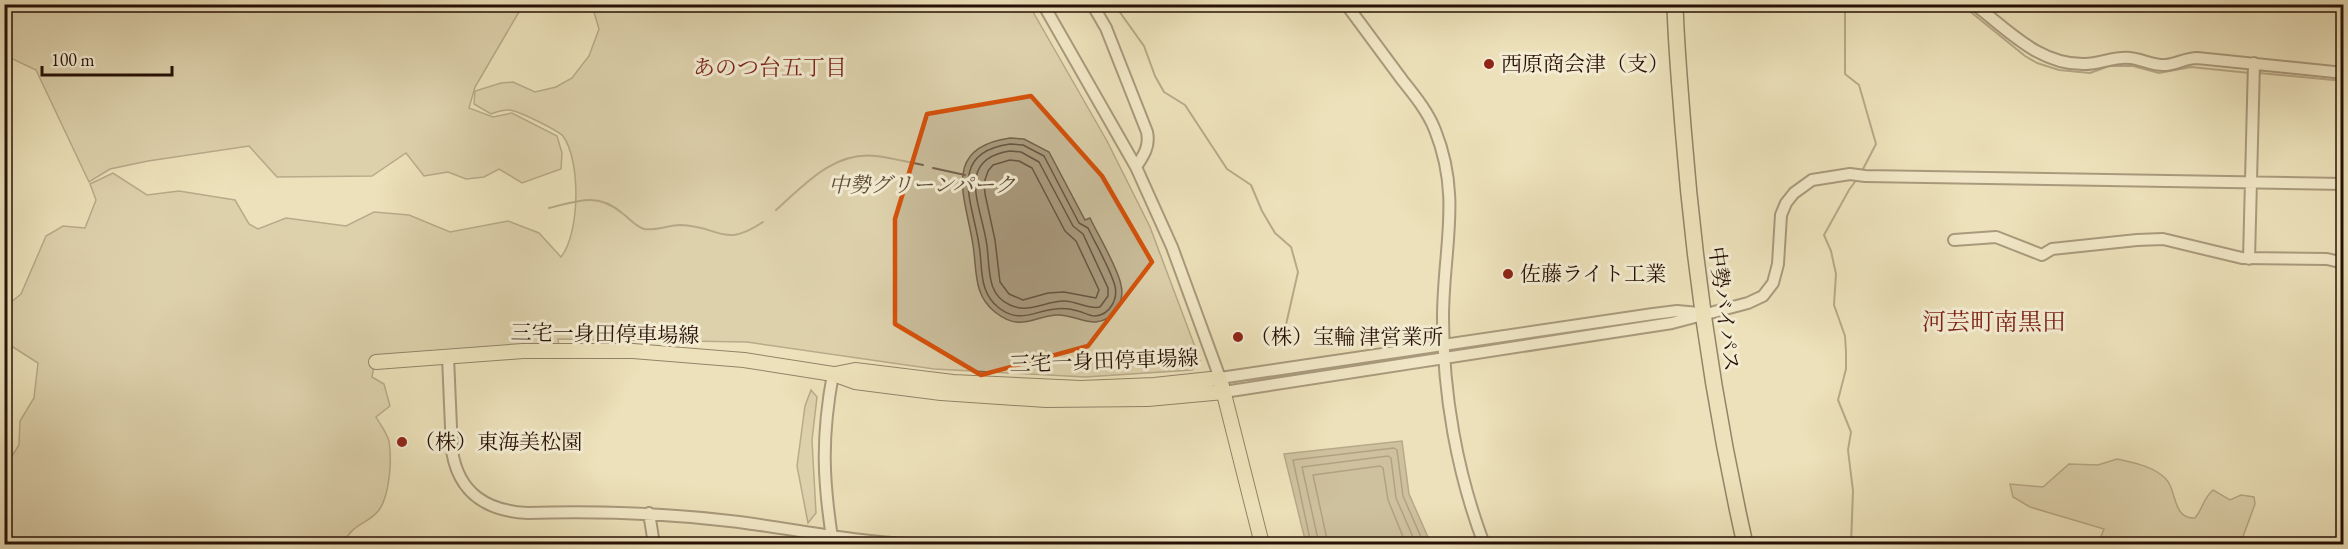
<svg xmlns="http://www.w3.org/2000/svg" width="2348" height="549" viewBox="0 0 2348 549" font-family="'EB Garamond','Noto Serif JP',serif">
	<rect width="100%" height="100%" fill="#ece1ba"/>
	<filter id="stains"><feTurbulence type="fractalNoise" baseFrequency=".00333" numOctaves="4"/><feColorMatrix values="0 0 0 0 .2 0 0 0 0 .09 0 0 0 0 .02 0 0 0 .5 -.17"/></filter>
	<radialGradient id="worn" r=".72"><stop offset=".6" stop-color="#630" stop-opacity="0"/><stop offset="1" stop-color="#630" stop-opacity=".3"/></radialGradient>
	<!-- green -->
	<path fill="#cabd9b" stroke="#786650" stroke-width="1.5" d="M5,4L523,5L475,87L469,108L493,117L512,113L557,136L562,153L561,169L522,183L499,169L484,177L466,179L448,172L424,176L406,153L372,176L277,177L249,146L148,161L110,169L89,182L36,70L13,59L5,64Z
		M587,5H1029L1107,141L1150,227L1200,360L1192,370L1085,377L934,369L747,342L558,339L559,346L375,360L372,377L384,384L390,406L376,417C380,424 387,433 389,441C392,459 390,495 379,510C369,524 353,522 343,544H5V467L19,445L20,421L34,398L38,363L5,342V307L21,294L46,236L63,226L85,228L96,200L90,184L113,173L147,195L179,191L235,200L249,224L258,229L286,218L346,226L374,212L409,215L450,232L508,221L539,233L561,257C580,233 581,161 563,136C557,130 517,110 509,110C503,110 496,112 491,114L474,104L475,91L501,83L513,82L535,92L556,87L572,78L589,56L599,29L593,9Z
		M811,390L817,397L812,440L816,513L808,523L797,466L805,406Z
		M2117,459C2134,463 2153,466 2166,479C2177,490 2172,519 2195,518C2203,509 2202,500 2213,490L2230,500L2241,495L2254,497L2255,504L2241,542C2226,538 2217,538 2203,544H2095L2099,541L2104,529L2030,507L2013,497L2010,484L2043,487L2069,464L2098,465Z"/>
	<!-- water -->
	<path fill="#a99a7d" stroke="#75634d" stroke-width="1.5" d="M1010,138L1024,139L1049,152L1085,220L1090,218C1098,235 1118,268 1121,285C1125,302 1114,320 1096,322C1084,323 1071,314 1056,315C1032,317 1020,332 995,312C973,295 977,270 973,245C966,198 940,148 1010,138Z
		M1402,441L1409,494L1431,544H1306L1284,454Z"/>
	<g fill="none" stroke-linecap="round" stroke-linejoin="round">
		<!-- shore -->
		<path stroke="#685542" stroke-width="1.5" d="M1010,144L1023,145L1044,156L1079,223L1088,228C1096,245 1110,268 1115,286C1118,299 1110,315 1095,316C1089,316 1083,312 1078,311C1071,309 1063,308 1055,309C1034,311 1020,324 999,308C978,292 983,267 979,245C973,203 946,153 1010,144Z
			M1010,151L1021,152L1039,162L1073,226L1083,234L1108,288V296L1100,307C1089,310 1077,301 1064,301C1045,301 1029,314 1010,305C984,294 991,263 986,240C980,204 956,159 1010,151Z
			M1010,160L1019,161L1032,168L1065,231L1076,241L1099,290L1096,298L1064,292L1048,293L1023,300L1009,294L1000,282L995,240L985,194L984,183L988,171L993,165Z
			M1311,544L1293,460L1394,448L1397,450L1403,496L1424,544
			M1319,544L1302,467L1388,456L1391,458L1396,498L1416,544
			M1328,544L1313,475L1380,466L1383,468L1388,500L1406,544"/>
		<!-- stream -->
		<path stroke="#75634d" stroke-width="2" d="M1114,4L1144,46L1155,76L1164,92L1185,105L1227,169L1251,185L1262,211L1275,233L1291,247L1298,272L1285,329
			M1845,4V74L1859,85L1876,144L1862,171
			M1847,8L1953,9
			M1967,9L2025,56L2037,63L2059,70L2090,73L2109,66H2133L2159,73L2191,67L2250,73
			M2259,73L2344,81
			M933,168L965,175
			M549,208C577,201 598,192 622,213C629,218 635,226 644,229C655,231 669,225 680,225C720,226 723,249 763,222
			M776,210C805,184 834,151 876,156C892,158 907,162 923,165
			M1851,544L1853,491L1848,450L1851,432L1838,400L1846,369V352L1845,336L1834,305L1836,274L1831,251L1824,235L1849,190L1857,179"/>
		<defs>
			<path id="minor" d="M1043,4L1136,167L1172,247L1220,378L1653,314L1677,311L1699,313
				M1092,4L1106,28L1147,132C1150,146 1144,155 1136,167
				M1346,4C1365,30 1384,55 1403,81C1415,96 1428,112 1435,130C1462,197 1443,249 1443,318C1443,394 1457,473 1484,544
				M1974,4C2008,30 2039,65 2085,64C2100,64 2115,56 2130,58C2142,59 2153,66 2166,65C2177,64 2186,58 2197,58L2344,73
				M1954,240L1996,237L2042,255L2052,249L2137,240L2163,239L2242,258L2327,259L2344,263
				M2249,259L2254,63
				M448,357L452,451C459,494 487,511 528,513C595,511 663,513 730,521C791,528 851,542 913,544
				M833,374C821,438 823,481 833,544
				M1224,392L1672,323L1748,303L1763,296L1773,283L1778,264L1781,215L1786,203L1794,193L1812,180L1850,174L1865,176L2344,184
				M649,513L654,544"/>
			<path id="major" d="M376,362L523,351H633L744,360L833,374L855,382L941,393L1046,400L1148,399L1224,392
				M835,374L855,370L953,382L1081,388L1154,385L1220,378L1262,544"/>
			<path id="highway" d="M1675,4C1676,45 1680,86 1683,127C1694,268 1714,407 1745,544"/>
		</defs>
		<!-- minor casing -->
		<use href="#minor" stroke="#584433" stroke-width="14"/>
		<!-- major casing -->
		<use href="#major" stroke="#261006" stroke-width="16"/>
		<!-- highway casing -->
		<use href="#highway" stroke="#261006" stroke-width="18"/>
		<!-- minor -->
		<use href="#minor" stroke="#f3ecd2" stroke-width="10"/>
		<!-- major -->
		<use href="#major" stroke="#ece1ba" stroke-width="14"/>
		<!-- highway -->
		<use href="#highway" stroke="#ece1ba" stroke-width="15"/>
	</g>
	<!-- marked area -->
	<path d="M0 0H2348V549H0ZM1031,96L1102,176L1152,262L1088,346L981,375L895,324V219L927,114Z" fill="#ece1ba" fill-opacity=".55" fill-rule="evenodd"/>
	<path fill="none" stroke="#d5520b" stroke-width="4.5" stroke-linejoin="round" d="M1031,96L1102,176L1152,262L1088,346L981,375L895,324V219L927,114Z"/>
	<!-- markers -->
	<g fill="#8f2418" stroke="#f3ecd2" stroke-width="2">
		<circle cx="1489" cy="64" r="6"/>
		<circle cx="1508" cy="274" r="6"/>
		<circle cx="1238" cy="337" r="6"/>
		<circle cx="402" cy="442" r="6"/>
	</g>
	<g text-anchor="middle" stroke-width="6" stroke-linejoin="round" paint-order="stroke">
		<!-- poi labels -->
		<g font-size="21" fill="#261006" stroke="#f3ecd2" text-anchor="start">
			<text x="1501" y="71">西原商会津（支）</text>
			<text x="1520" y="281">佐藤ライト工業</text>
			<text x="1250" y="344">（株）宝輪 津営業所</text>
			<text x="414" y="449">（株）東海美松園</text>
		</g>
		<!-- park labels -->
		<g font-size="21" font-style="italic" fill="#5f4d3a" stroke="#f3ecd2">
			<text x="922" y="192">中勢グリーンパーク</text>
		</g>
		<!-- street labels -->
		<g font-size="21" fill="#261006" stroke="#f3ecd2">
			<text transform="translate(1724 309) rotate(83)" y="7">中勢バイパス</text>
			<text transform="translate(605 334) rotate(1)" y="7">三宅一身田停車場線</text>
			<text transform="translate(1104 361) rotate(-2)" y="7">三宅一身田停車場線</text>
		</g>
		<!-- neighbourhood labels -->
		<g font-size="22" fill="#7a1f14" stroke="#f3ecd2">
			<text x="770" y="75">あのつ台五丁目</text>
		</g>
		<!-- quarter labels -->
		<g font-size="24" fill="#7a1f14" stroke="#f3ecd2">
			<text x="1994" y="330">河芸町南黒田</text>
		</g>
	</g>
	<!-- margin -->
	<rect width="2348" height="549" fill="none" stroke="#ece1ba" stroke-width="24"/>
	<rect x="6" y="6" width="2336" height="537" fill="none" stroke="#261006" stroke-width="3"/>
	<rect x="12" y="12" width="2324" height="525" fill="none" stroke="#261006" stroke-width="1.5"/>
	<!-- scale -->
	<path d="M42 66v9h130v-9" fill="none" stroke="#261006" stroke-width="3"/>
	<text x="51" y="66" font-size="18" fill="#261006" stroke="#f3ecd2" stroke-width="4.5" paint-order="stroke">100 m</text>
	<rect width="100%" height="100%" filter="url(#stains)"/>
	<rect width="100%" height="100%" fill="url(#worn)"/>
</svg>
